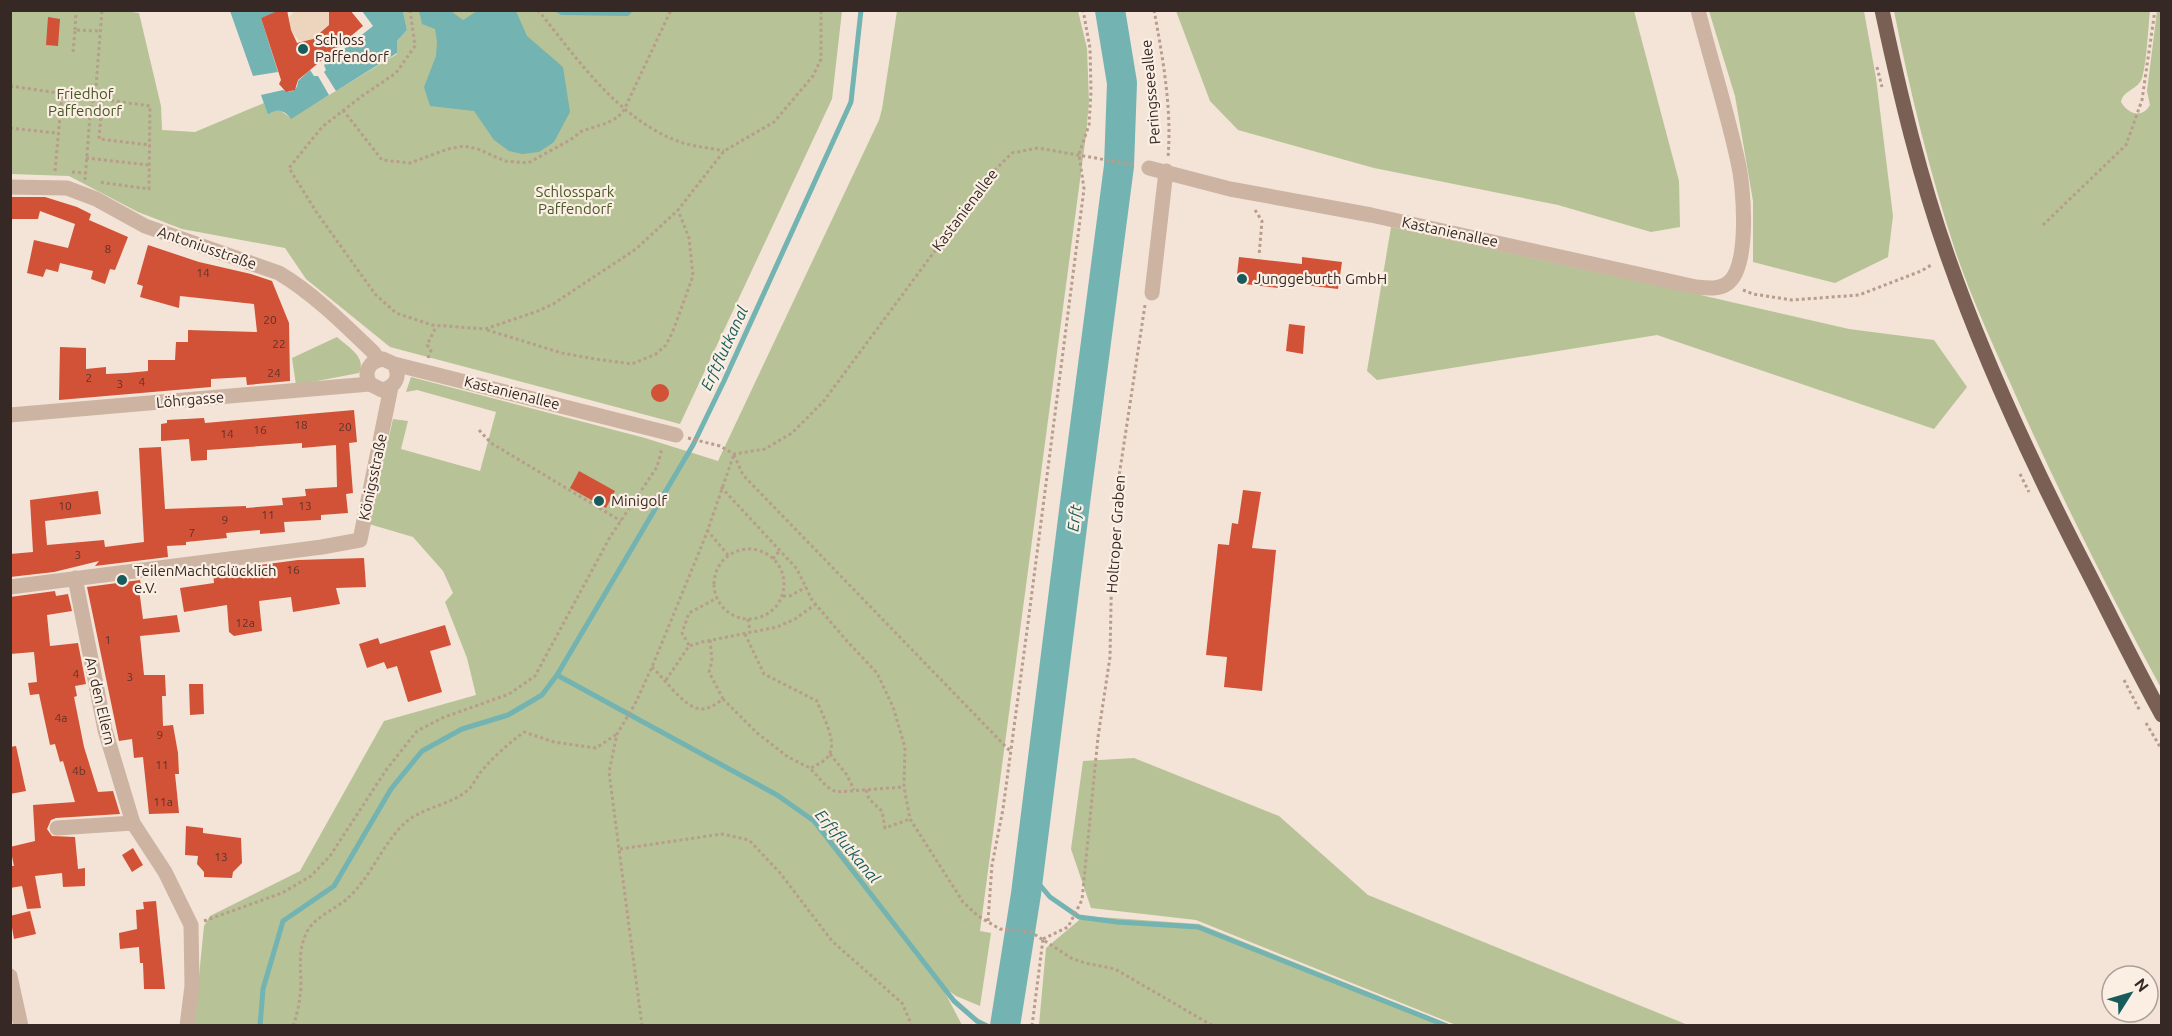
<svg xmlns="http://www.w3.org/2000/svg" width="2172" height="1036" viewBox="0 0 2172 1036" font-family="Ubuntu,sans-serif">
	<rect width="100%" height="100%" fill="#f3e4d7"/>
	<!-- green -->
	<path fill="#b7c396" d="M117,10L139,13L161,106L162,130L195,132L264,103L268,115L273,111H281L291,118L397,54V41L407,30L403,11H842L832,99L680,424L390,347L306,279L285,248L182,229L138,212L69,176L11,174V11Z
		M897,11H1078L1087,48L1089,102L1086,135L980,931L991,933L980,1006L956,996L941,985L962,1025L194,1026L204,926L210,916L300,871L384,721L476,695L467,658L445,602L453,593L443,571L413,537L369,524L393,419L408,421L401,449L480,471L496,412L417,390L406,392L411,377L645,438L718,461L879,120L882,109Z
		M1176,11H1634L1679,181L1680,227L1651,232L1558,205L1374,168L1238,130L1210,101Z
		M1709,11H1864L1876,78L1893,216L1888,257L1835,283L1753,262V201L1735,96Z
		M1894,11H2150C2148,28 2147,62 2142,78C2138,90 2123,90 2121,102C2128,114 2142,119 2150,105L2147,91L2157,11H2161V688C2108,590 2057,489 2012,387C1992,343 1972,299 1956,253C1930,174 1910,92 1894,11Z
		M1391,227L1692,293L1849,329L1934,340L1967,387L1934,429L1657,335L1377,380L1367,371Z
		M337,337C348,347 367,357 359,373L296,385L292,358Z
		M1134,758L1279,816L1368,895L1688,1025H1456L1196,920L1091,908L1071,849L1083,761Z
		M1084,916L1199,924L1451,1025H1039L1046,948Z"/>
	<!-- plaza -->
	<path fill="#edd4bc" d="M295,11H337L332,23L313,39L304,41L299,40L292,32H290L287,23L290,22L289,17Z"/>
	<!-- water -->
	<path fill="#73b3b1" d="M230,11H280L261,18L278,72L253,76Z
		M362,11H403L407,30L397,41V53L336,91L324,72L326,70L324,65L373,26Z
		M419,11H451L463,20L477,11H516L527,36L563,67L570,112L554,142L539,152L522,154L509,151L494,140L474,111L430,106L424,87L436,56L437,42L435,29L422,24Z
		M555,11H633L628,16L561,15Z
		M310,70L314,76H318L329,95L291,119C285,110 276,108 268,115L261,95L283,90C291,94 298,90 298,81Z"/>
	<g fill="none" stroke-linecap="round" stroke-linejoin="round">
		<!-- stream -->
		<path stroke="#73b3b1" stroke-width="5" d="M557,675L777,795L814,821L954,1001L977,1021L987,1026
			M1028,871L1050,897L1079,917L1117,922L1198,927L1447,1026
			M260,1026L263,989L283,921L334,886L391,789L422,751L462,729L508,715L542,695L557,675L693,445L724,381L851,102L861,10"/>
		<!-- river -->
		<path stroke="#73b3b1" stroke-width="30" d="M1005,1026L1026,894L1075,503L1119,166L1122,83L1110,10"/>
	</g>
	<!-- building -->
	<path fill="#d15237" d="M280,10H287L291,30L297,43L313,39L329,25V10H350L363,26L298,80L295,90L286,92L279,84L281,80L261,18Z
		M48,17L60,19L58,46L46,45Z
		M10,197H45L77,207L91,214L89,220L128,237L115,270L110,269L105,284L91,279L93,271L60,263L58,272L46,269L43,277L27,273L34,240L68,248L75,224L40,211L38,219H10Z
		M148,245L199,262L251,274L272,281L289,323L290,381L247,385L246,377L211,379V387L59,400L60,347L86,348V369L106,367V374L127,373L148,371V360H175L176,342H188V330L257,332L254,304L180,296L179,308L140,297L143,286L137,284Z
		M1239,257L1302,264V257L1342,262L1338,289L1279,282L1278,288L1236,283Z
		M1289,324L1305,326L1303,354L1286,351Z
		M651 393a9 9 0 1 1 18 0a9 9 0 1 1-18 0Z
		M354,410L357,442L349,443L353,493L346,494L348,513L321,515V520L284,522L285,532L260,534V530L226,533L227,538L186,542V545L167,546L168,557L95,566L99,561L54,572L10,577V554L33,552L30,500L98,491L101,514L45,521L47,545L104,540L105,547L144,542L139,448L161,447L165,509L246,506V508L283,505L282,498L306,496L305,489L337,487L336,445L302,448V443L207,450V460L191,461L189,439L161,441V424L167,423V420L204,418L205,423Z
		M579,471L615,491L606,508L570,488Z
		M1243,490L1261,492L1252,548L1276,550L1262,691L1224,687L1227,657L1206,655L1218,544L1229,545L1232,523L1238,524Z
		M364,558L366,587L336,588L340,604L293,612L291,597L259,601L262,631L234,636L229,632L227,605L184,612L180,588L214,583L213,571L298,560Z
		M140,580L142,589H139L143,619L177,615L180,632L140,636L144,675H165L166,696H162L163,726L173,725L178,753L179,774H175L179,813L149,814L143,757L134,758L132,739L119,741L87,587Z
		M55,591L56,596L68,594L72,611L47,615L50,646L78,643L86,684L75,686L77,696L74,697L84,747L98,792L113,791L120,814L56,818L51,820L47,829L52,836L75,837L78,869L85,868V886L63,887L62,873L35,876L41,908L27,909L22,886L10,888V866H14L10,847L35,841L33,805L75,802L63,761L60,762L55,744L50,745L39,694L30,695L28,683L37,682L34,652L10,654V597Z
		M445,625L451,645L430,651L442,692L408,702L397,666L387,669L384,662L367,668L359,644L378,638L380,644Z
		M189,684H203L204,714L190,715Z
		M16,746L26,791L10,794V747Z
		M186,826L203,828V833L241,838L242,863L233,872L232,878L204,877V872L197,864L198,856L185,855Z
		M133,848L143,865L132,872L122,855Z
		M156,901L165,989H144L143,963H140L139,947L120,949L119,933L137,929L136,910L144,909L143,902Z
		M30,911L36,934L14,939L10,916Z"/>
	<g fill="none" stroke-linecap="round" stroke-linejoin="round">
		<!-- path -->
		<path stroke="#b89c8c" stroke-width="3" stroke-dasharray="3 3" stroke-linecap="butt" d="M410,10L415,46L396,73L362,96L322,127L289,168L317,213L375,294L396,313L432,325L485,329L538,311L553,304L636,249L678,210L724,151L774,122L813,76L821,59V10
			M538,10C579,61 619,121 683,143C696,147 711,148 724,151
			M1154,10C1163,59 1172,109 1168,158
			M75,30L76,10
			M73,52L75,30L100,31
			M1877,67L1882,87
			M10,86L150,106L149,189L98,182
			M102,100L99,139L150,145
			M343,110L382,160L410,163L448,149L464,146L478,149L505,161L528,163L570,140L582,131L607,123L618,117L624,110L671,10
			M10,128L56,133
			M86,158L149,165
			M55,171L62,95
			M72,172L85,173
			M85,180L91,103L95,99L102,10
			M1255,210L1262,221L1259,256
			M2043,225L2126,145L2142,100L2155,10
			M1743,290L1753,294L1792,300L1859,295L1921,271L1933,264
			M487,330L562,353L595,359L632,364L656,354L666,345L673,331L693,276L689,238L678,210
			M428,358L431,350L427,345L436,327
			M479,430L491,443L621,521
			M688,438L720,446L734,454L765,449L792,433L823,402L994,171L1012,153L1038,148L1135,165
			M734,455L743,475L1010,751
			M2020,474L2029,492
			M721,487L797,569L812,600L846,640L877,673L893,707L905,747L904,787L910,819L963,902L978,916L1000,929L1031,932L1071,958L1085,963L1115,969L1213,1026
			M707,530L728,555
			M714 584a35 35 0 1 1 70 0a35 35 0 1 1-70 0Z
			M773,559L780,550
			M783,596H790L806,587
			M748,619L750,632
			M745,634L764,674L817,701C822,715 836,738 830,753C827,761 818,764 811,768
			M710,640L712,661L709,672L723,699
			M689,645L682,633L689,613L717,598
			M652,667C664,678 684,708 701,709C710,709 716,704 723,699L757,733L788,757L810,768L826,786L836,792L904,787
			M666,680L689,646L702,642L777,627L795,619L816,604
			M2124,680L2140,711
			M2146,723L2162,750
			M830,754L847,775L854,790
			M866,790L869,799L882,811L885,828L910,819
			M620,849L722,834L749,840L780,873L832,941L902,1003L912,1026
			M204,921L282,893L311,876L330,856L386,770L417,731L442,718L509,694L535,676L610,537L657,467L662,448
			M988,921L992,865L1003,809L1028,623L1084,189L1079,154L1089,125L1091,91L1090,48L1083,10
			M1043,939L1068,927L1082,900L1098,737L1110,657L1112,553L1118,483L1145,305
			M293,1026C298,1012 300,1000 301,986C301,968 298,953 305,936C312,917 335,910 348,898C371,877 384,841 406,822C425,806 453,805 470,788C474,783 477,777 480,773C493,757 508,744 524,732L554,742L596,748L617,734
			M642,1026L609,772L617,734L635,704L652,667L706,535L734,454
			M1032,1026L1043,939"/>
		<!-- minor -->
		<path stroke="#ccb3a2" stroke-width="15" d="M1149,168L1230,189L1371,215L1696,287C1706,288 1719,290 1728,283C1750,266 1744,188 1738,162C1727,111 1711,61 1698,10
			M10,187L67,188L96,199L145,226L279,273C314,294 344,324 373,352L379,360
			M1152,293L1166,171
			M394,364C401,376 396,387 382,390L370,384C363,372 369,361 383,359L394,364L676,435
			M10,415L370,384
			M75,578L105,730L133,823L165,872L191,925L192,986L187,1026
			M10,587L322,547L360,540L391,387
			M57,828L133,823
			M10,976L21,1026"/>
		<!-- major -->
		<path stroke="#7a5f55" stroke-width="15" d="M1882,10C1900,94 1920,179 1949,260C1987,368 2036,472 2089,574C2113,621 2136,668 2162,715"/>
	</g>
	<!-- markers -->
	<g fill="#175b5b" stroke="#fbefe4" stroke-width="2">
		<circle cx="303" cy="49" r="6"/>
		<circle cx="1242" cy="279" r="6"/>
		<circle cx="599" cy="501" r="6"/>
		<circle cx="122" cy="580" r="6"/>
	</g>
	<g text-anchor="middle" stroke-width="4.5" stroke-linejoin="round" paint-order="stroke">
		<!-- number labels -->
		<g font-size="12" fill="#5d332a">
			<text x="108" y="253">8</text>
			<text x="203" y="277">14</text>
			<text x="270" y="324">20</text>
			<text x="279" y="348">22</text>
			<text x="274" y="377">24</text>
			<text x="89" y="382">2</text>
			<text x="142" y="386">4</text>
			<text x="120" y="388">3</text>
			<text x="301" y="429">18</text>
			<text x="345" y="431">20</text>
			<text x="260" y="434">16</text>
			<text x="227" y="438">14</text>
			<text x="65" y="510">10</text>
			<text x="305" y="510">13</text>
			<text x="268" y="519">11</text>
			<text x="225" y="524">9</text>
			<text x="192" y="537">7</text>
			<text x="78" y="559">3</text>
			<text x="293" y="574">16</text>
			<text x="245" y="627">12a</text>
			<text x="108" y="644">1</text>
			<text x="76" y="678">4</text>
			<text x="130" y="681">3</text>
			<text x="61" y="722">4a</text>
			<text x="160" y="739">9</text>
			<text x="162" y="769">11</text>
			<text x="79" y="775">4b</text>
			<text x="163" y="806">11a</text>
			<text x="221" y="861">13</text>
		</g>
		<!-- poi labels -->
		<g font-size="15" fill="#362925" stroke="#fbefe4" text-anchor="start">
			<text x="315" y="45">Schloss<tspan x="315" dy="17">Paffendorf</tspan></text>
			<text x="1254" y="284">Junggeburth GmbH</text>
			<text x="611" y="506">Minigolf</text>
			<text x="134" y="576">TeilenMachtGlücklich<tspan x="134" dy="17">e.V.</tspan></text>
		</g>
		<!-- street labels -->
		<g font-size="15" fill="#362925" stroke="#fbefe4">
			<text transform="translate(1151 92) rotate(-95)" y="5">Peringsseeallee</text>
			<text transform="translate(965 210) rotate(-53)" y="5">Kastanienallee</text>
			<text transform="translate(1450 232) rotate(12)" y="5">Kastanienallee</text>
			<text transform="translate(207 248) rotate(19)" y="5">Antoniusstraße</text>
			<text transform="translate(512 393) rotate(14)" y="5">Kastanienallee</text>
			<text transform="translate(190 400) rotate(-5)" y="5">Löhrgasse</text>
			<text transform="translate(373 477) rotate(-78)" y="5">Königsstraße</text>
			<text transform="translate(1116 534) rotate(-86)" y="5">Holtroper Graben</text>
			<text transform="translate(100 701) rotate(77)" y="5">An den Ellern</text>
		</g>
		<!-- park labels -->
		<g font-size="15" fill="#485727" stroke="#fbefe4">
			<text x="85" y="99">Friedhof<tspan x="85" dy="17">Paffendorf</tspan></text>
			<text x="575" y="197">Schlosspark<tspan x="575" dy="17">Paffendorf</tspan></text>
		</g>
		<!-- water labels -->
		<g font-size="16" font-style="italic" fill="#175b5b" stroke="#fbefe4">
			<text transform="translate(724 348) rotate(-65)" y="6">Erftflutkanal</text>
			<text transform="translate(1074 518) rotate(-83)" y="6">Erft</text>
			<text transform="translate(848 846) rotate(50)" y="6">Erftflutkanal</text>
		</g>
	</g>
	<!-- border -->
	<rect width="2172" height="1036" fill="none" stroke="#362925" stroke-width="24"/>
	<!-- north arrow -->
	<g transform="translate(2130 994) rotate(53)"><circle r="28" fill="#fbefe4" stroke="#aca098" stroke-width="1.5"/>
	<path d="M0-4.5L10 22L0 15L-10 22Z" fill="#175b5b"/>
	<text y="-9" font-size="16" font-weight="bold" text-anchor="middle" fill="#362925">N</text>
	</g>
</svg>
